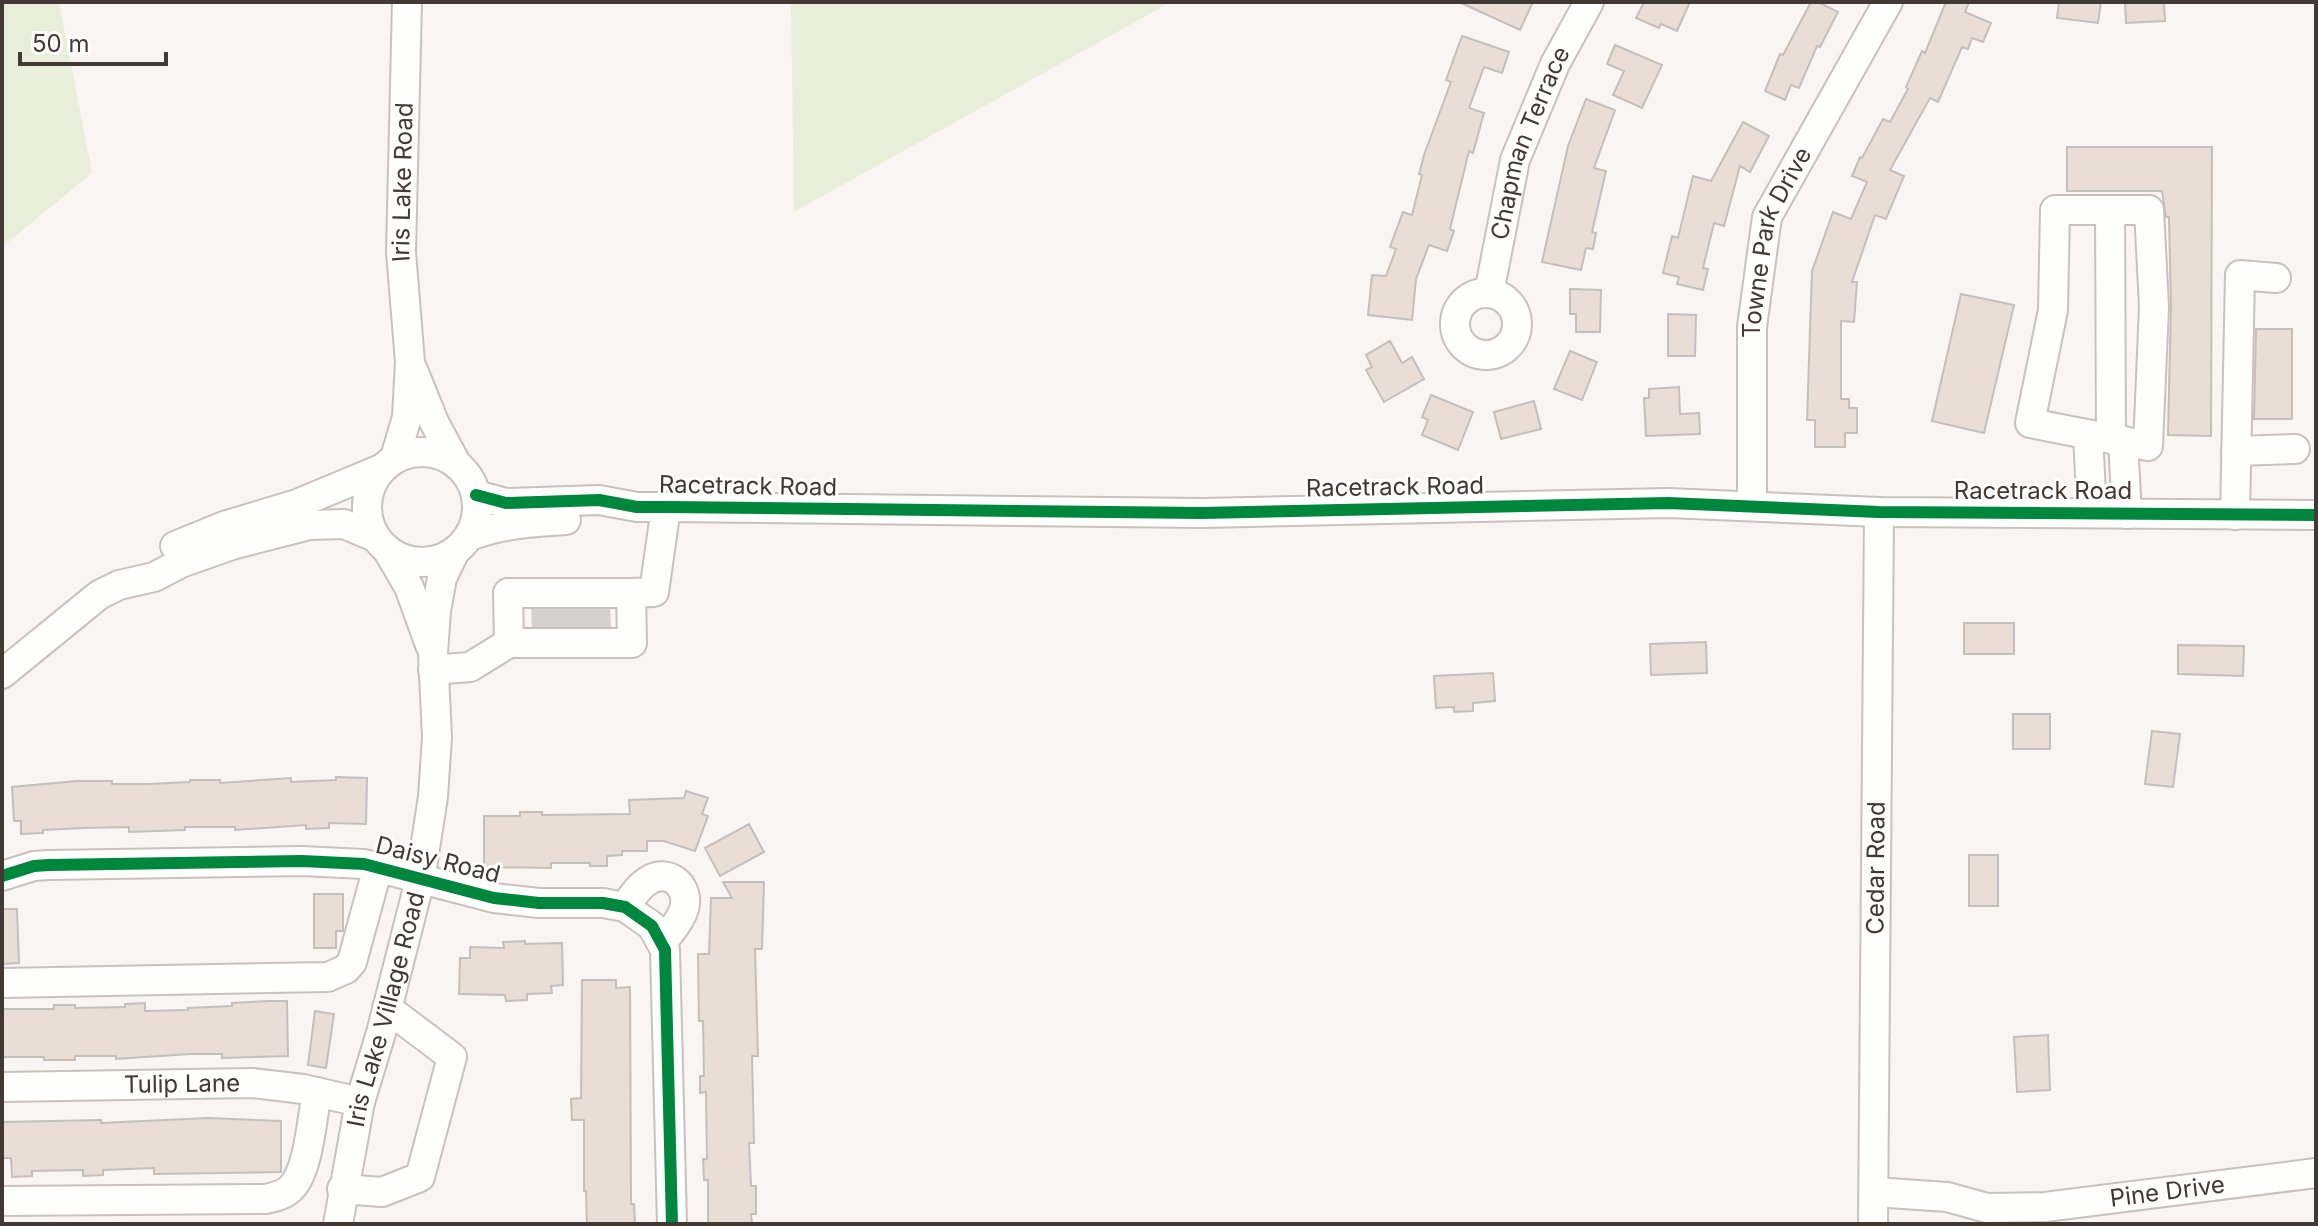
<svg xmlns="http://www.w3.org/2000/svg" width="2318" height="1226" viewBox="0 0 2318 1226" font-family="Inter,sans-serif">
	<rect width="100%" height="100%" fill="#faf5f3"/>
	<!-- green -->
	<path fill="#e8eed9" d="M2,2H59L92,173L2,247Z
		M791,2H1171L794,212Z"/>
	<!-- building -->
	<path fill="#e9ddd6" stroke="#c5bfbb" stroke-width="2" d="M1459,2H1533L1520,30Z
		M1644,2H1690L1677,31L1661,24L1659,28L1636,18Z
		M1811,2H1818L1838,12L1820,47L1817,46L1799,88L1791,85L1785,100L1765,91L1780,54L1783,55Z
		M1946,2H1969L1965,12L1991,23L1983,42L1972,38L1968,49L1962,47L1938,102L1930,98L1890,170L1904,176L1886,219L1875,215L1852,282H1857L1854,322L1841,321V399H1849V408H1857V433H1845V447H1815V420H1807L1812,271L1833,212L1851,219L1867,182L1852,176L1860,157L1862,158L1883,119L1890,122L1908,89L1906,87L1922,51L1925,53Z
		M2059,2H2101L2098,23L2057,18Z
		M2125,2H2164L2165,21L2126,23Z
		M1462,36L1509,52L1502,73L1484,67L1469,108L1484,113L1473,153L1469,151L1450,229L1454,231L1447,251L1429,245L1416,279L1412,320L1368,315L1372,275L1386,276L1396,249L1390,247L1403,212L1412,215L1422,175L1419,174L1424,155L1451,82L1446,80Z
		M1615,45L1662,65L1642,108L1613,95L1624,71L1607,64Z
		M1586,99L1615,110L1594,168L1606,171L1592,232L1596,233L1593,249L1586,248L1581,270L1542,262L1568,146Z
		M1743,122L1769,136L1750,172L1740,166L1724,226L1714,223L1703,268L1708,269L1703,290L1677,284L1679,277L1663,273L1672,236L1678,238L1693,176L1711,181Z
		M2067,147H2212L2211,436L2168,435L2171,306L2169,217H2166L2162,191H2067Z
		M1570,289L1601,290L1600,332H1576V314H1570Z
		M1961,294L2014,305L1984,433L1932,421Z
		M1668,314L1696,315L1695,356H1668Z
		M2256,329H2292V419H2254Z
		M1390,341L1402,363L1412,357L1424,379L1384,402L1366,370L1372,367L1366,355Z
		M1570,351L1597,362L1582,400L1554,389Z
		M1679,387L1680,414L1699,413L1700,434L1646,436L1644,398H1649V389Z
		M1431,395L1473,412L1458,450L1422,435L1428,420L1422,417Z
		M1534,401L1541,429L1501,439L1494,412Z
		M1964,623H2014V654H1964Z
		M1706,642L1707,673L1651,675L1650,644Z
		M2178,645L2244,646L2243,676L2178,674Z
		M1493,673L1495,701L1473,703V711L1454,712V707L1436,708L1434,676Z
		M2013,714H2050V749H2013Z
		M2152,731L2180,734L2173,787L2145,784Z
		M336,777L367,778L366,824L329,823V828L306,829V825L235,830V827H185V830L129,832V827L84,828L43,830V833L21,834V821H14L12,787L77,781H112V784H148L190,782V780H220V783L291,778V782L336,780Z
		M686,791L708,798L702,814L708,816L695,851L664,841H647V851H622V855L607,856V866H590V863H551V868L484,867V816H520V812H542V815L630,814L629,800L684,798Z
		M749,824L764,852L720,876L705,848Z
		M1969,855H1998V906H1969Z
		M723,882H764L762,949H755L758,1056H752L754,1143H749L751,1186H756V1214H751L752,1224H708V1180H704L703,1159H707L706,1092L700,1093V1076H704L703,1021H699L698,954H709L711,898H732Z
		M314,894H343V931H336V948H314Z
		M2,909H17L19,963L2,964Z
		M525,941V944L562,943L563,985L551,986L552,993L527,994V1000L506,1001L505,995L459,994L460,958H470V947L504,948L503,942Z
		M582,980H616V988L630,987L631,1204H634L635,1224H587L586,1191H584V1120H572L571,1099L581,1098Z
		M269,1001H287L288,1056L222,1058V1054H190L116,1059V1056H75V1060H44V1057H2V1009H54V1005H75V1008L125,1007V1004L145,1003V1011L188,1010V1008L232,1006V1003Z
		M315,1011L334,1014L326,1068L308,1065Z
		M2048,1035L2050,1090L2017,1092L2014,1037Z
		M208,1118L281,1121V1172L154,1174V1168L103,1170V1175L83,1176V1170L32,1171V1176L12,1177L11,1158H2V1122L101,1120V1123Z"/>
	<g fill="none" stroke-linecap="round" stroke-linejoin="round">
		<!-- minor-tunnel -->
		<path stroke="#d5cfcd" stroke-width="28" stroke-dasharray="28 14" stroke-linecap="butt" d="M545,605L546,629
			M570,605L571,629
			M596,605L597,630"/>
		<defs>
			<g id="minor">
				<path d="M2055,210H2149L2154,307L2148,446L2030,423L2053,310Z"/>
				<path d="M2110,210L2111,439"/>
				<circle cx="1486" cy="324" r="31"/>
				<path id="s1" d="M1489,293L1515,160L1555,64L1589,2"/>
				<path d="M413,370L434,422L456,463"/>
				<path d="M2088,435L2092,513"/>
				<path d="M2123,441L2127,514"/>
				<path d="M2236,451L2295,449"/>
				<circle cx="422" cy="507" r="55"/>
				<path id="s2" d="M395,458L407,417L410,362L401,252L407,2"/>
				<path d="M476,495L506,503L599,500L637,507H666L1202,513L1668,503L1879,512L2316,515"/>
				<path id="s3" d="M1752,506V327L1767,217L1888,2"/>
				<path d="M2235,515L2240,275L2276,278"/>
				<path d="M468,537C500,524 532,522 566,520"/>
				<path d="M175,546L224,526L297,504L381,469"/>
				<path d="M388,551L409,587L430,645"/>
				<path d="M509,643L508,593H631"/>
				<path d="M433,670L470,667L509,643H632L631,593L654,592L666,507"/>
				<path d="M2,674L99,595L119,585L154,577L181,563L232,545L309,525L344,524L375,537"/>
				<path d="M2,876L34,866L49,865L302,861L364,864L494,898L539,903H603L625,907L652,926L665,950L672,1224"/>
				<path d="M625,907C632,897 639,885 651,879C672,869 690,889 684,909C680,922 670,932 663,942"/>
				<path d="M2,983L328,977L346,969L352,962L378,867"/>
				<path id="s4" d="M2,1087L252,1083L303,1089L360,1102"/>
				<path d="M342,1189L382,1192L420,1177L452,1057L387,1008"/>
				<path id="s5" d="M1874,1192L1947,1197L1987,1208L2045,1207L2316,1173"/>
				<path d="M2,1201L266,1199C274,1197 284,1195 290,1189C309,1172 312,1117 317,1092"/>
				<path id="s6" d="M338,1224L360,1102L381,1033L420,880L433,797L437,737L433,653L436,611L442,578L455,551"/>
				<path id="s7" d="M1873,1224L1879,512"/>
			</g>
		</defs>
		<!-- minor casing -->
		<use href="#minor" stroke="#c8c2bf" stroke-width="32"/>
		<!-- minor -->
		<use href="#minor" stroke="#fefefd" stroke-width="28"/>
		<defs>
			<path id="cycleway" d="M476,495L506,503L599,500L637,507H666L1202,513L1668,503L1879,512L2316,515
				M2,876L34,866L49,865L302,861L364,864L494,898L539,903H603L625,907L652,926L665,950L672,1224"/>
		</defs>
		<!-- cycleway casing -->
		<use href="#cycleway" stroke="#fff" stroke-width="17"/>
		<!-- cycleway -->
		<use href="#cycleway" stroke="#00873e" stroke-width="12"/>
	</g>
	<g text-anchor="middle" stroke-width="6" stroke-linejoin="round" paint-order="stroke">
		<!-- street labels -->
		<g font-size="24" fill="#423935" stroke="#fff">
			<text dy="8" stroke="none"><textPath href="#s1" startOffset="156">Chapman Terrace</textPath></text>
			<text dy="8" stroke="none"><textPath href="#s2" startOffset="278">Iris Lake Road</textPath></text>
			<text dy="8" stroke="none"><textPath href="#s3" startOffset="268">Towne Park Drive</textPath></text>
			<text transform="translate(748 486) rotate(1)" y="8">Racetrack Road</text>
			<text transform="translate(1395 487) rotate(-1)" y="8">Racetrack Road</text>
			<text x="2043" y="499">Racetrack Road</text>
			<text transform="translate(438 860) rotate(14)" y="8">Daisy Road</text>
			<text dy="8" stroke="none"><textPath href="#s7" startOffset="356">Cedar Road</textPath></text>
			<text dy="8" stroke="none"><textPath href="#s6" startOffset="220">Iris Lake Village Road</textPath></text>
			<text dy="8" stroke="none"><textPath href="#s4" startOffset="180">Tulip Lane</textPath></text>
			<text dy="8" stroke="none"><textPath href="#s5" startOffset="296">Pine Drive</textPath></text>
		</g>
	</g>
	<!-- border -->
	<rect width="2318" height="1226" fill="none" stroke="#423935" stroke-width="8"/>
	<!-- scale -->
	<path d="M20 52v12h146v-12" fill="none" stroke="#423935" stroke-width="4"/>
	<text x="32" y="52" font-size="24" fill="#423935" stroke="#ffffff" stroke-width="6" paint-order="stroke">50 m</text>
</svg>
